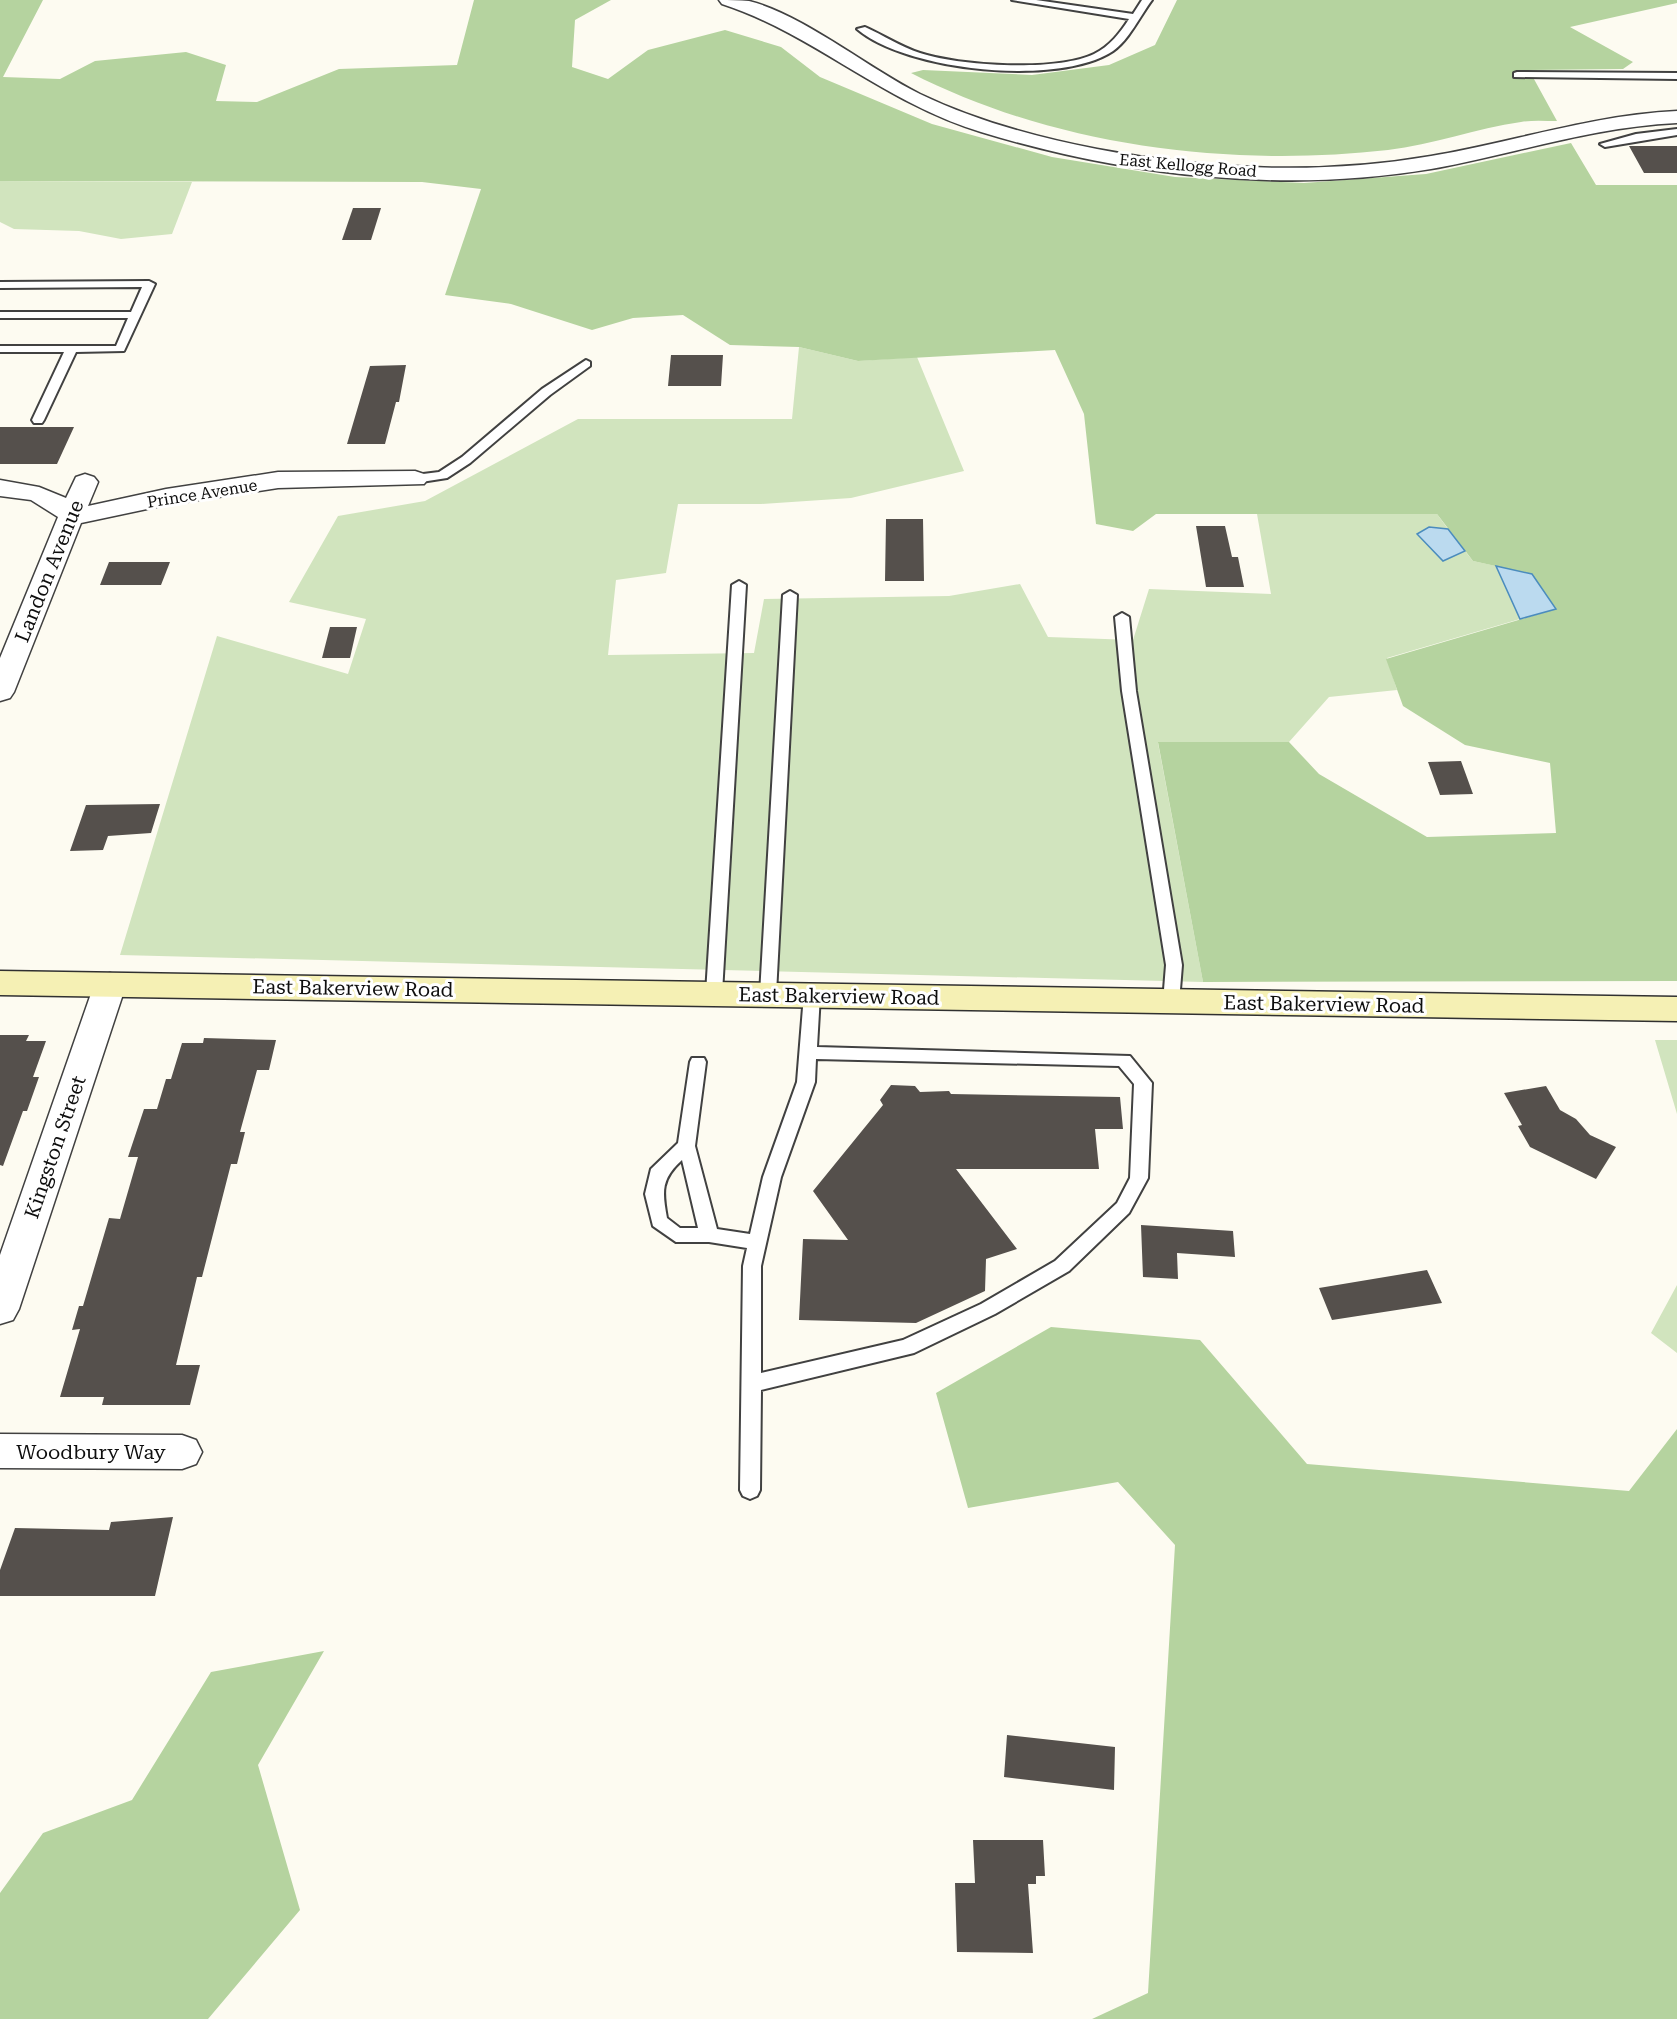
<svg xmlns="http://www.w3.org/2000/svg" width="1677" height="2019" viewBox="0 0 1677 2019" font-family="'Roboto Serif',serif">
	<rect width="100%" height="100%" fill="#fdfbf1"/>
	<!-- green -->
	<path fill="#d1e4be" d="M0,181L192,182L172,234L121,239L79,231L14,229L0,222Z
		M799,347L858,361L917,357L964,471L851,498L761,504H678L666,573L616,580L608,655L754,653L764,599L949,596L1020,584L1048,637L1133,640L1149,589L1271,594L1257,514H1437L1448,529L1429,527L1443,561L1465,551L1473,561L1496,566L1520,619L1387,658L1397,690L1329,697L1289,742L1158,743L1203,982L120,955L217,636L348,674L366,619L289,602L338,516L425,501L578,419H792Z
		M1655,1040H1677V1114Z
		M1677,1285V1353L1651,1333Z"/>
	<!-- forest -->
	<path fill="#b5d39f" d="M0,0H43L3,77L60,79L95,61L186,52L226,65L216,101L257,102L339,69L457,65L474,0H611L575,20L572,67L608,79L648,50L725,30L781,47L820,77L932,124L1052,157L1175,177L1304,183L1426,174L1571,143L1596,185H1677V981L1203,982L1158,742H1289L1319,774L1427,837L1556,833L1550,763L1465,745L1403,706L1386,659L1556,609L1532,574L1473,561L1437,514H1156L1133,531L1096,524L1084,414L1055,350L858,361L799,347L730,345L683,315L633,318L592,330L511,304L445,295L481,189L422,182L0,181Z
		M1177,0H1677V3L1570,27L1633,62L1623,69L1529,70L1557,121C1545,121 1532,120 1521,122C1476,128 1433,145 1388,150C1228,168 1054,146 911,73L923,70L1032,75L1109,65L1155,45Z
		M1051,1327L1200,1340L1307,1464L1629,1491L1677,1429V2019H1092L1148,1993L1175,1545L1118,1482L968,1508L936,1393Z
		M324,1651L258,1765L300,1910L208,2019H0V1893L43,1833L132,1800L211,1672Z"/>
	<!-- water -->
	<path fill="#bbdaef" stroke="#4b8cbd" stroke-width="1.5" d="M1429,527L1448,529L1465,551L1443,561L1417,534Z
		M1496,566L1532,574L1556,609L1520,619Z"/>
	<!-- building -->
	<path fill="#55504c" d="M1629,146H1677V173H1644Z
		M353,208H381L371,240H342Z
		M671,355H723L721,386H668Z
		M406,365L399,402H396L385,444H347L370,366Z
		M0,427H74L57,464H0Z
		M886,519H923L924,581H885Z
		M1196,526H1225L1232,557H1238L1244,587H1206Z
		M109,562H170L161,585H100Z
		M330,627H357L350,658H322Z
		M1461,761L1473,794L1440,795L1428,762Z
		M160,804L151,833L108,836L103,850L70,851L86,805Z
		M0,1035H29L26,1041H46L33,1077H39L27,1111H23L3,1166L0,1165Z
		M204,1038L276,1040L269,1070H257L240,1132H245L237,1164H231L202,1277H197L176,1365H200L190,1405H102L104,1397H60L80,1329L72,1330L79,1306H83L109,1218L120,1219L138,1157H128L144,1109H157L166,1079H171L182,1043H203Z
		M891,1085L915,1086L920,1092L949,1091L951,1094L1120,1097L1123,1129H1095L1099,1169H956L1017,1249L986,1259L985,1291L916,1323L799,1320L803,1239L848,1240L813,1191L883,1105L880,1100Z
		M1546,1086L1560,1110L1576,1119L1590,1135L1616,1147L1596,1179L1530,1147L1518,1126L1522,1125L1504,1093Z
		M1141,1225L1233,1231L1235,1257L1177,1253L1178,1279L1143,1277Z
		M1427,1270L1442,1303L1332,1320L1319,1288Z
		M173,1517L155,1596H0V1570L15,1528L109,1530L111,1522Z
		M1007,1735L1115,1747L1114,1790L1004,1777Z
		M973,1840H1043L1045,1876H1036V1884H1028L1033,1953L957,1952L955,1883H975Z"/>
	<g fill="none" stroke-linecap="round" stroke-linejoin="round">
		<defs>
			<path id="service" d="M1012,0H1036L1133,14L1142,0H1152C1140,16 1129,40 1113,51C1059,87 906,71 857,29L865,27C883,35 901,47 920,53C959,66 1056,72 1094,54C1110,46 1120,33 1129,19Z
				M1517,72L1677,73V79L1514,77V73Z
				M1677,129V135L1605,147L1600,144L1636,134Z
				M149,281L155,284L124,351L76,352L44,420L42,423H34L32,420L64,352H0V346H116L128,318H0V312H131L142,287L0,288V282Z
				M586,360L590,362V366L550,395L470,463L447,478L415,483L409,479L415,475L439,472L462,457L542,389Z
				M739,581L746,585L722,993L714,999L706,993L732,585Z
				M790,591L797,595L776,994L768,1000L760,994L783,595Z
				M1122,613L1129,617L1136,691L1182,965L1179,1002L1171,1008L1163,1002L1166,965L1122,691L1115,617Z
				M812,989L820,995L817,1047L1130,1056L1152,1083L1148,1178L1129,1213L1069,1271L995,1314L914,1353L761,1390L760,1490L757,1496L750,1499L743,1496L740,1490L743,1266L747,1248L709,1242H676L653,1226L645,1194L651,1169L678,1143L690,1062L692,1058H704L706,1062L695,1146L717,1229L750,1234L763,1177L797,1082L804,995ZM816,1059L1119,1066L1134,1084L1130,1178L1117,1203L1055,1261L981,1304L903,1340L761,1373V1266L781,1177L815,1082ZM682,1160L698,1228H680L667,1218C662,1191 661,1179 682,1160Z"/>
			<path id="minor" d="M415,471L424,474L428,479L424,484L278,488L166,505L81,523L14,692L10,698L0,701V658L58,517L31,500L0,496V480L39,487L66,498L76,477L85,474L94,477L98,482L88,506L166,489L278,472Z
				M110,973L122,977L126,985L19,1309L13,1320L0,1324V1255L94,985L98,977Z
				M0,1434L182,1435L196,1440L202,1452L196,1464L182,1469L0,1468Z"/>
			<path id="tertiary" d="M719,0C729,0 740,0 749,1C802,14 868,68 920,94C976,121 1036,137 1097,149C1206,170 1322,175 1431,156C1514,142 1592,115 1677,111V123C1592,127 1514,154 1431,169C1283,194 1125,176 981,132C884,103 814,34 722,4Z"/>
			<path id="secondary" d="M0,971L1677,997V1021L0,995Z"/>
		</defs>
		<!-- service casing -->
		<use href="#service" stroke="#414141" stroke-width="4"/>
		<!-- minor casing -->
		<use href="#minor" stroke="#414141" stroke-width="3"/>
		<!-- tertiary casing -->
		<use href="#tertiary" stroke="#414141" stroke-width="3"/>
		<!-- secondary casing -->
		<use href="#secondary" stroke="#303030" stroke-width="3"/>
		<!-- service -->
		<use href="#service" fill="#fff" fill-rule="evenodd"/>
		<!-- minor -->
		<use href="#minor" fill="#fff" fill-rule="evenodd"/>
		<!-- tertiary -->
		<use href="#tertiary" fill="#fff" fill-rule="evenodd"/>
		<!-- secondary -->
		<use href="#secondary" fill="#f5f0b4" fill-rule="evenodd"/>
	</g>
	<g text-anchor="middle" stroke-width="6" stroke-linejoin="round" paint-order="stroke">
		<!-- far-street labels -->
		<g font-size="16" fill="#0e0e0e" stroke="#fff">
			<text transform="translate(1188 165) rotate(5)" y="6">East Kellogg Road</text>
			<text transform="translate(202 493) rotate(-9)" y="6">Prince Avenue</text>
		</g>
		<!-- street labels -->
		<g font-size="20" fill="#0e0e0e" stroke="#fff">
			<text transform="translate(49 571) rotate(-68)" y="7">Landon Avenue</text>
			<text transform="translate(353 988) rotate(1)" y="7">East Bakerview Road</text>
			<text transform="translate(839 996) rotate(1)" y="7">East Bakerview Road</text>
			<text transform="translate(1324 1004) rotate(1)" y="7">East Bakerview Road</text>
			<text transform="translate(55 1147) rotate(-71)" y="7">Kingston Street</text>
			<text x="91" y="1459">Woodbury Way</text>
		</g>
	</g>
</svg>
